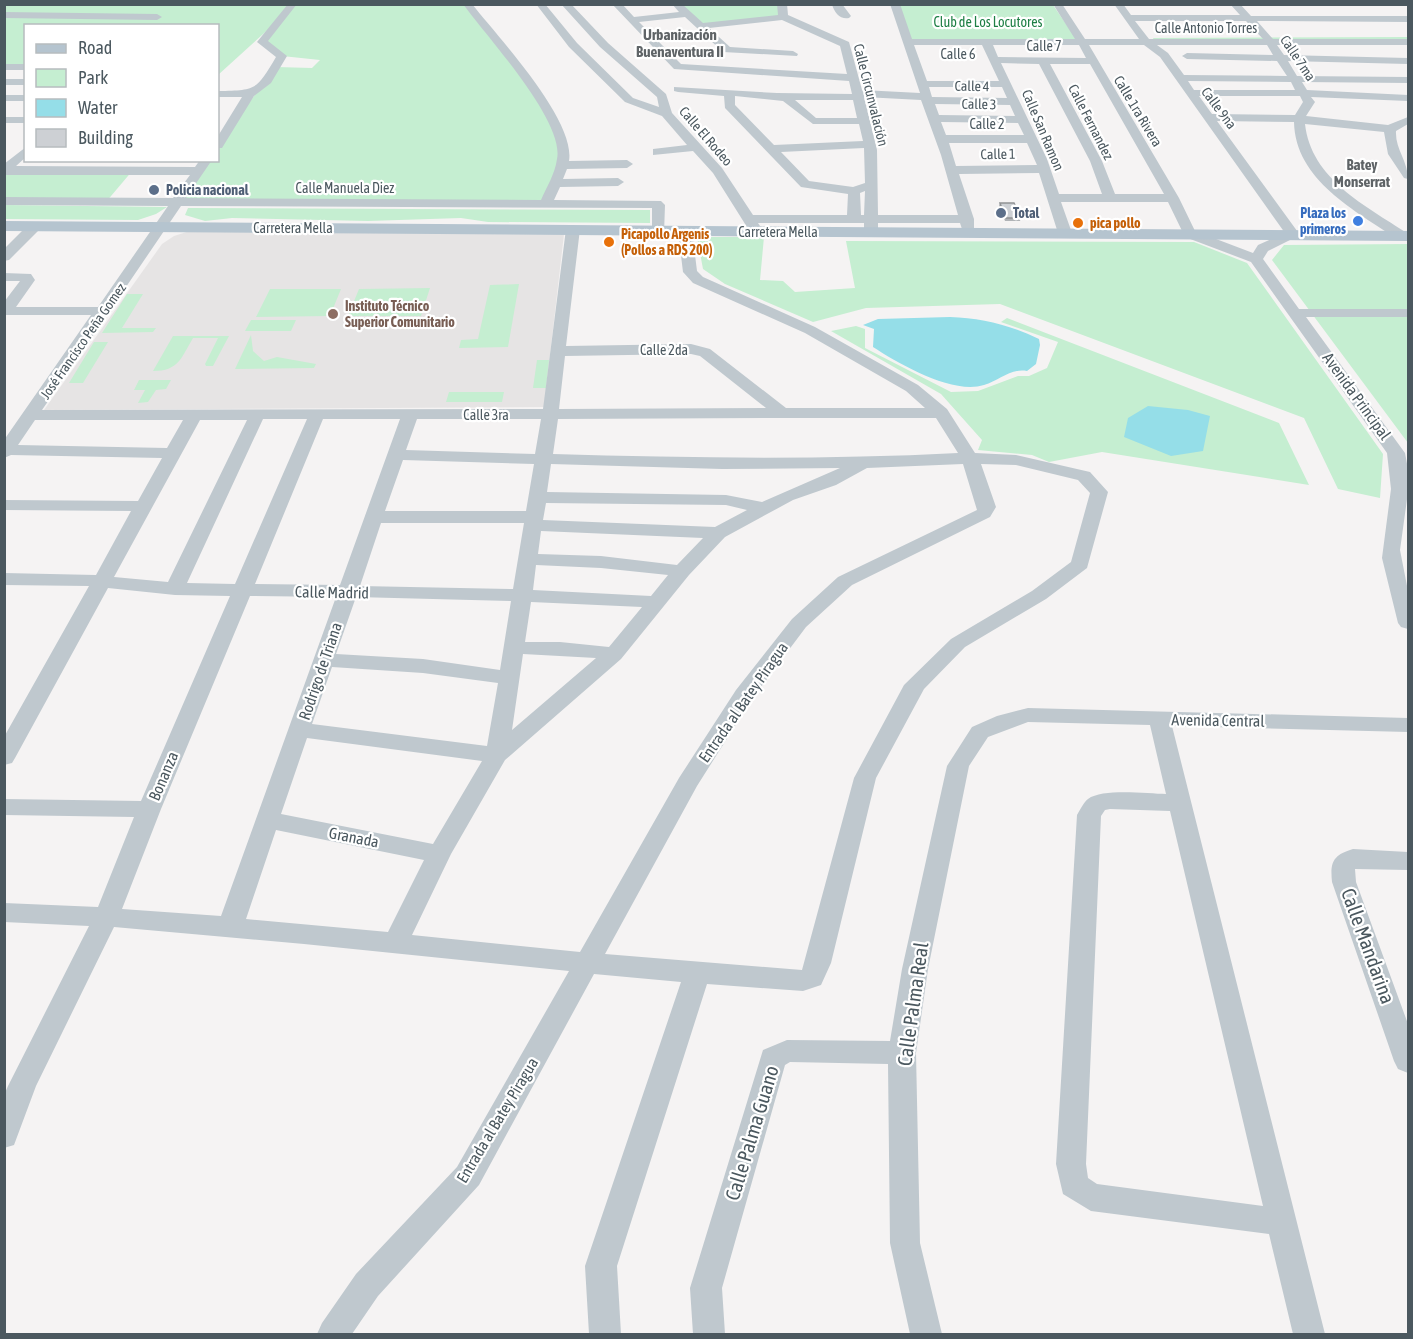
<svg xmlns="http://www.w3.org/2000/svg" width="1413" height="1339" viewBox="0 0 1413 1339" font-family="'Asap Condensed',sans-serif">
	<rect width="100%" height="100%" fill="#f5f3f3"/>
	<!-- education -->
	<path fill="#e6e4e4" d="M196,229L564,234L544,407L44,410L162,244L174,236Z"/>
	<!-- green -->
	<path fill="#c5eed1" d="M4,5H467L553,115L563,144L546,204L177,202L206,161L218,160V144L276,67L312,68L320,60L282,56L262,42L283,16L218,75V26H26L25,67H5Z
		M679,5H778V16L703,24Z
		M898,5H1053L1077,40H910Z
		M1408,37V42H1155L1153,38Z
		M5,170H133L106,202L5,201Z
		M5,205L167,207L156,214L138,220L5,219Z
		M188,208L650,210V223L488,222L461,218L368,221L232,218L205,221L185,215Z
		M697,237H764L760,280L783,281L795,292L855,288L846,241L1194,242L1247,263L1383,454L1380,498L1338,489L1304,418L1000,304L866,308L813,322L725,284L703,269Z
		M1408,244V443L1272,260L1284,245Z
		M519,284L508,347L459,348L461,340L478,339L490,285Z
		M430,288L421,316H348L359,289Z
		M270,289H341L330,316L256,317Z
		M127,294H143L122,328H156L153,332L102,333Z
		M1007,318L1279,423L1309,485L1102,452L1049,462L1032,455L978,450L982,440L941,394L831,331L856,326L865,329V348L951,392L978,391L1018,376H1029L1047,368L1058,342L1001,322Z
		M251,320H296L291,331H245Z
		M251,335L253,351L264,361L277,357L316,364L314,368L235,369Z
		M173,336H229L213,366H206L205,364L218,338H193C181,358 179,371 153,371Z
		M94,342H108L83,383H69Z
		M537,360H549L546,388H533Z
		M139,380H171L166,389L156,390L148,402L138,403L145,390H134Z
		M449,392H504L502,402H446Z"/>
	<!-- water -->
	<path fill="#95dee8" d="M950,317C981,318 1010,325 1039,339L1040,345L1036,364L1027,371C1010,368 999,381 984,385C953,395 899,364 873,347L874,329L863,325L878,319Z
		M1148,406L1188,410L1210,416L1203,451L1171,456L1124,437L1128,418Z"/>
	<g fill="none" stroke-linecap="round" stroke-linejoin="round">
		<!-- minor -->
		<path fill="#bfc8ce" fill-rule="evenodd" d="M288,4H297L268,41L287,56L271,83L254,96L222,148H218V136L242,97H218V91C256,90 256,91 276,57L257,42Z
			M463,4H472C498,37 576,120 569,161L627,160L633,164L627,168L567,169L563,179L618,178L624,182L618,186L560,187L554,200L661,201L665,205L664,234H654L652,231V208L181,206L111,309L112,311L107,315L42,410L543,409L566,229L573,225L580,229L566,346L691,344L710,349L786,408H925L906,391L805,333L693,283L683,272L678,231L685,227L692,231L697,271L703,277L815,327L918,385L947,409L975,453L1016,455L1090,472L1108,492L1087,568L1046,599L965,647L924,689L876,778L831,963L821,985L803,991L707,984L617,1266L621,1334H589L585,1266L681,982L594,974L479,1185L378,1296L352,1334H317L322,1323L356,1274L457,1167L569,971L304,944L114,927L36,1086L14,1145L4,1148V1095L8,1086L89,926L4,922V903L98,907L134,817L4,815V799L141,801L230,596L175,595L108,588L15,758L12,763L4,765V737L89,586L4,585V573L96,575L131,511L4,510V500L138,501L162,458L11,455L4,458V440L91,315H4V302L20,281H4V273L31,274L35,280L16,307H98L168,206L4,205V197L173,198L190,175H4V164L26,147V157L16,166L195,167L200,160H212L186,198L541,200C547,186 555,174 557,159C565,121 486,36 463,4ZM691,354L700,356L766,408L559,409L565,356ZM778,418H936L958,453C823,460 688,458 553,454L558,419ZM263,419H307L235,584L187,583ZM323,419H400L340,585L255,584ZM417,419H541L535,454L406,450ZM35,420H183L167,448L18,445ZM200,420H247L168,582L114,577ZM403,460L534,464L526,511H385ZM551,464L722,469L840,468L762,502L726,495L547,492ZM963,464L977,510L838,577L792,619L736,690L679,778L580,952L412,935L451,854L505,760L621,659L689,575L725,537L793,500L836,485L867,468ZM981,464L1016,465L1078,480L1090,493L1071,562L1032,591L951,639L904,685L854,778L802,970L605,954L697,786L752,699L806,627L852,585L990,517L996,507ZM546,503L726,505L747,510L715,527L543,520ZM381,523H524L513,589L360,586ZM541,531L703,538L677,565L601,556L538,554ZM536,565L601,568L668,575L651,596L533,590ZM250,596L336,597L221,916L122,909L161,809ZM356,597L511,601L500,670L423,659L336,654ZM531,602L642,607L609,647L560,642H525ZM523,654L596,658L512,730ZM332,667L423,673L498,683L487,746L312,724ZM307,738L482,761L433,844L281,814ZM276,830L424,860L388,932L246,919Z
			M536,4H545L577,43L633,98L659,107L657,97L600,47L561,4H571L608,43L666,94L672,113L722,168L753,215H847L848,194L801,187L725,108L724,96L678,92L674,91V87L777,93L852,94L849,81L674,69L612,4H622L634,17L679,12L672,4H682L703,23L778,15L777,4H787L788,15L849,42L862,90L920,93L890,4H900L912,39H1075L1053,4H1062L1085,39H1139L1114,4H1123L1131,15H1240L1230,4H1240L1251,16H1408V22L1257,21L1273,39H1408V45H1277L1284,55L1408,58V64L1288,61L1297,76L1408,77V83L1302,82L1307,90L1408,95V101L1311,97L1315,102L1306,116L1388,125L1408,117V124L1396,131C1395,149 1408,161 1408,179L1404,178L1388,154L1384,132L1305,124C1311,179 1366,206 1407,233V239H1397C1356,211 1295,180 1294,122L1217,121L1300,235L1268,251L1263,259L1299,309H1408V317H1306L1405,453L1408,469V492L1400,550L1408,591V629L1401,627L1398,623L1382,558L1391,489L1387,453L1251,262L1185,237L1168,202H1061L1072,233L1065,237L1058,233L1039,173L959,174L974,219V235H964L960,223H878V232L871,236L864,232V223H758L764,232L762,235H752L713,173L693,151L653,155V149L687,145L662,116L625,102L569,47ZM685,17L723,52L797,56L798,54L793,51L730,47L709,28L782,20L840,46L847,74L681,64L639,22ZM1135,21H1246L1263,39H1149ZM914,45H982L999,81H927ZM993,45H1079L1086,58L998,57ZM1089,45H1144L1160,57L1285,233L1258,245L1253,253L1195,231L1179,198ZM1157,45H1267L1273,55L1187,53L1182,56L1187,59L1277,61L1287,76L1184,75L1168,53ZM1001,63L1039,64L1090,161L1102,194H1059L1047,159ZM1050,64H1090L1164,194H1115L1102,161ZM1188,81L1291,82L1295,90H1194ZM929,87H1002L1007,98L932,97ZM735,96L783,101L813,124H859L863,141L774,145L735,105ZM1199,96H1300L1303,102L1295,115L1212,114ZM864,97L921,100L941,155L958,215H878L877,150ZM795,100H853L857,118H816ZM935,104L1010,105L1015,116L939,115ZM941,122L1018,123L1024,135H946ZM949,143H1027L1037,165L956,166ZM864,148L865,183L853,187L809,181L781,152ZM865,191L864,215H861L860,193Z
			M832,4H842L851,16L849,18C841,20 834,13 832,4Z
			M4,12L157,14L162,17L157,20L4,18Z
			M4,64H26V70H4Z
			M4,79H26V85H4Z
			M4,95H26V101H4Z
			M4,117H26V123H4Z
			M35,222L40,223V229L9,260L4,261V249L30,223Z
			M1028,708L1408,718V732L1172,726L1325,1334H1293L1269,1234L1091,1211L1063,1194L1056,1164L1077,815C1080,810 1084,802 1088,799C1103,788 1148,794 1166,794L1150,725L1028,722L988,737L969,766L928,969L916,1053L920,1243L942,1334H910L890,1243L888,1064L790,1062L785,1065L722,1288L725,1334H693L690,1288L763,1050L787,1040L890,1041L902,969L947,766L972,727L997,716ZM1110,809L1170,811L1263,1206L1097,1184L1088,1178L1086,1164L1101,816L1105,810Z
			M1353,849L1408,852V870L1355,869L1356,882L1408,1024V1073L1398,1069L1394,1061L1332,882C1330,862 1333,855 1353,849Z"/>
		<!-- major -->
		<path fill="#b5c4cf" fill-rule="evenodd" d="M4,221L1408,231V241L4,231Z"/>
	</g>
	<!-- wall -->
	<path fill="#b0b3b6" d="M1000,203L1021,218L1020,221H1005L999,206Z"/>
	<!-- building -->
	<path fill="#cdd0d4" stroke="#909294" stroke-width="1.5" d="M1000,203H1014L1021,218H1005Z"/>
	<!-- markers -->
	<g fill="#5c6f8a" stroke="#fff" stroke-width="2">
		<circle cx="154" cy="190" r="6"/>
		<circle cx="1001" cy="213" r="6"/>
	</g>
	<circle fill="#3f7fe0" stroke="#fff" stroke-width="2" cx="1358" cy="221" r="6"/>
	<g fill="#e8710a" stroke="#fff" stroke-width="2">
		<circle cx="1078" cy="223" r="6"/>
		<circle cx="609" cy="242" r="6"/>
	</g>
	<circle fill="#8d6e63" stroke="#fff" stroke-width="2" cx="333" cy="314" r="6"/>
	<g text-anchor="middle" stroke-width="4.5" stroke-linejoin="round" paint-order="stroke">
		<!-- far-park labels -->
		<g font-size="14" fill="#1e7f45" stroke="#fff">
			<text x="988" y="27">Club de Los Locutores</text>
		</g>
		<!-- far-street labels -->
		<g font-size="14" fill="#4b585f" stroke="#fff">
			<text x="1206" y="33">Calle Antonio Torres</text>
			<text x="1044" y="51">Calle 7</text>
			<text x="958" y="59">Calle 6</text>
			<text transform="translate(1298 58) rotate(56)" y="5">Calle 7ma</text>
			<text transform="translate(972 86) rotate(1)" y="5">Calle 4</text>
			<text transform="translate(871 95) rotate(76)" y="5">Calle Circunvalación</text>
			<text transform="translate(979 104) rotate(1)" y="5">Calle 3</text>
			<text transform="translate(1219 108) rotate(53)" y="5">Calle 9na</text>
			<text transform="translate(1138 111) rotate(59)" y="5">Calle 1ra Rivera</text>
			<text transform="translate(1091 122) rotate(63)" y="5">Calle Fernandez</text>
			<text x="987" y="129">Calle 2</text>
			<text transform="translate(1043 130) rotate(67)" y="5">Calle San Ramon</text>
			<text transform="translate(706 136) rotate(49)" y="5">Calle El Rodeo</text>
			<text transform="translate(998 154) rotate(-1)" y="5">Calle 1</text>
			<text x="345" y="193">Calle Manuela Diez</text>
			<text x="293" y="233">Carretera Mella</text>
			<text x="778" y="237">Carretera Mella</text>
			<text transform="translate(83 341) rotate(-55)" y="5">José Francisco Peña Gomez</text>
			<text x="664" y="355">Calle 2da</text>
			<text x="486" y="420">Calle 3ra</text>
		</g>
		<!-- far-service labels -->
		<g font-size="14" font-weight="bold" fill="#4e5e75" stroke="#fff" text-anchor="start">
			<text x="166" y="195">Policia nacional</text>
			<text x="1013" y="218">Total</text>
		</g>
		<!-- far-shop labels -->
		<g font-size="14" font-weight="bold" fill="#366cbe" stroke="#fff" text-anchor="end">
			<text x="1346" y="218">Plaza los<tspan x="1346" dy="16">primeros</tspan></text>
		</g>
		<!-- far-food labels -->
		<g font-size="14" font-weight="bold" fill="#c56008" stroke="#fff" text-anchor="start">
			<text x="1090" y="228">pica pollo</text>
			<text x="621" y="239">Picapollo Argenis<tspan x="621" dy="16">(Pollos a RD$ 200)</tspan></text>
		</g>
		<!-- far-education labels -->
		<g font-size="14" font-weight="bold" fill="#785e54" stroke="#fff" text-anchor="start">
			<text x="345" y="311">Instituto Técnico<tspan x="345" dy="16">Superior Comunitario</tspan></text>
		</g>
		<!-- far-neighbourhood labels -->
		<g font-size="15" font-weight="bold" fill="#5f6467" stroke="#fff">
			<text x="680" y="40">Urbanización<tspan x="680" dy="17">Buenaventura II</tspan></text>
			<text x="1362" y="170">Batey<tspan x="1362" dy="17">Monserrat</tspan></text>
		</g>
		<!-- street labels -->
		<g font-size="16" fill="#4b585f" stroke="#fff">
			<text transform="translate(1357 396) rotate(54)" y="6">Avenida Principal</text>
			<text transform="translate(332 592) rotate(1)" y="6">Calle Madrid</text>
			<text transform="translate(320 671) rotate(-71)" y="6">Rodrigo de Triana</text>
			<text transform="translate(743 702) rotate(-55)" y="6">Entrada al Batey Piragua</text>
			<text transform="translate(1218 720) rotate(1)" y="6">Avenida Central</text>
			<text transform="translate(163 776) rotate(-67)" y="6">Bonanza</text>
			<text transform="translate(354 837) rotate(11)" y="6">Granada</text>
			<text transform="translate(497 1120) rotate(-59)" y="6">Entrada al Batey Piragua</text>
		</g>
		<!-- near-street labels -->
		<g font-size="20" fill="#4b585f" stroke="#fff">
			<text transform="translate(1368 946) rotate(70)" y="7">Calle Mandarina</text>
			<text transform="translate(913 1004) rotate(-82)" y="7">Calle Palma Real</text>
			<text transform="translate(752 1133) rotate(-73)" y="7">Calle Palma Guano</text>
		</g>
	</g>
	<!-- border -->
	<rect width="1413" height="1339" fill="none" stroke="#4b585f" stroke-width="12"/>
	<!-- legend -->
	<rect x="24" y="24" width="195" height="138" fill="#ffffff" stroke="#b7bcbf" stroke-width="1.5"/>
	<rect x="36" y="44" width="30" height="9" fill="#b5c4cf" stroke="#b7bcbf" stroke-width="1.5"/>
	<text x="78" y="54" font-size="18" fill="#4b585f">Road</text>
	<rect x="36" y="69" width="30" height="18" fill="#c5eed1" stroke="#b7bcbf" stroke-width="1.5"/>
	<text x="78" y="84" font-size="18" fill="#4b585f">Park</text>
	<rect x="36" y="99" width="30" height="18" fill="#95dee8" stroke="#b7bcbf" stroke-width="1.5"/>
	<text x="78" y="114" font-size="18" fill="#4b585f">Water</text>
	<rect x="36" y="129" width="30" height="18" fill="#cdd0d4" stroke="#b7bcbf" stroke-width="1.5"/>
	<text x="78" y="144" font-size="18" fill="#4b585f">Building</text>
</svg>
